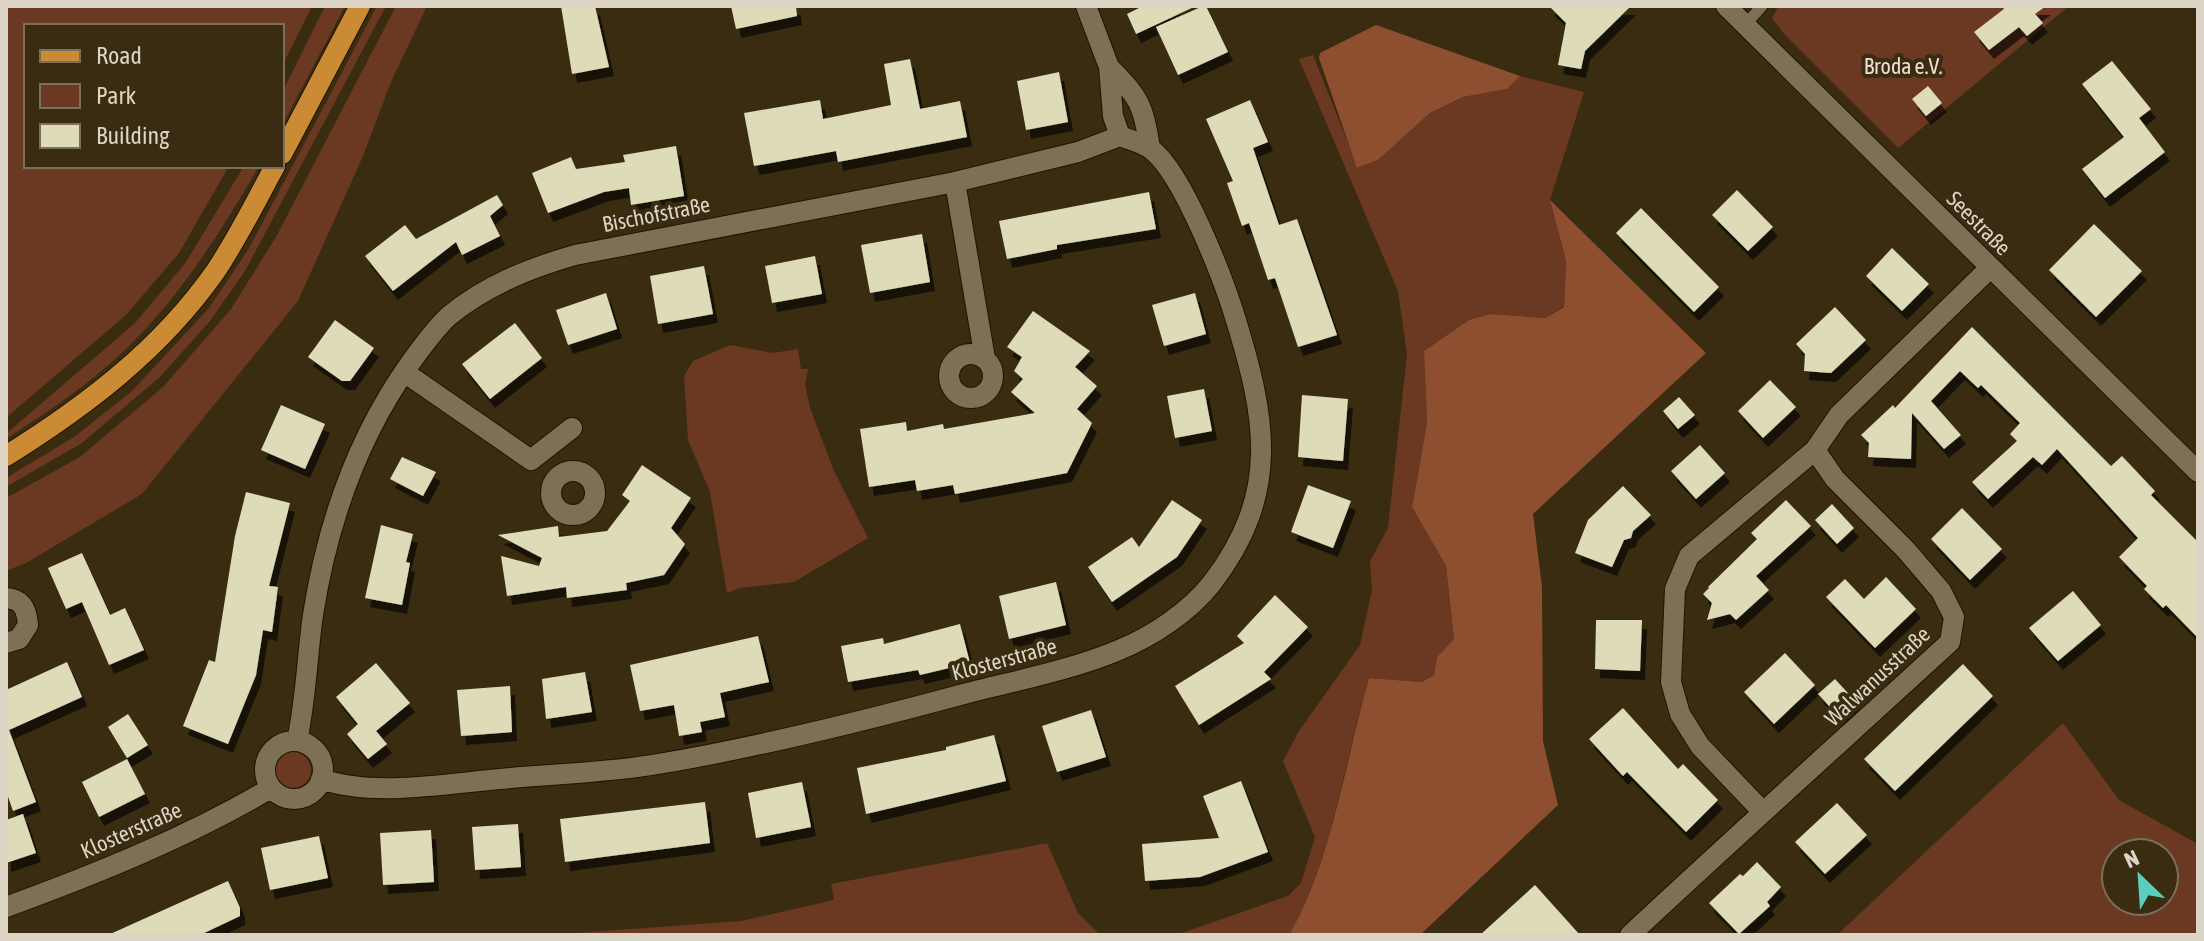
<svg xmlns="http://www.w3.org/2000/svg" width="2204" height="941" viewBox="0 0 2204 941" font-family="'Asap Condensed',sans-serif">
	<defs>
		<filter id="shadow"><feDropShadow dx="5" dy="9" stdDeviation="0" flood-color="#0009"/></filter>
	</defs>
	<rect width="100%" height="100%" fill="#392c11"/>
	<!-- green -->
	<path fill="#6b3821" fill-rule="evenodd" d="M6,6H312L282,66V26H26V166H229L179,253L126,315L6,418Z
		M325,6H345L282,126V93Z
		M377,6H386L245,271L210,321L160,377L82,443L6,487V478L74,437L132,391L209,308L248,250Z
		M396,6H427L391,82L363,156L298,301L142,494L26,563L6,571V498L80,457L164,386L231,309L276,237Z
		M1779,6H2069L1898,148L1784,34L1772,18Z
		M1313,55L1358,168L1378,160L1430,113L1463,97L1507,89L1520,76L1584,92L1550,200L1566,261L1564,306L1545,318L1490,314L1469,320L1424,351L1427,423L1412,507L1446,566L1454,639L1437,657L1434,675L1422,682L1369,678C1345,758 1331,864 1289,935H1176L1288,896L1301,883L1315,837L1283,761L1299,731L1360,645L1372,590L1370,561L1388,528L1407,354L1398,291L1299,59Z
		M244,166H259C217,238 171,312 106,367C75,394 41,416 6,439L7,433L135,323L186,262Z
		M730,345L773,353L798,349L801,369H808L805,384L810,408L834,471L868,538L794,582L740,588L727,593L710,492L688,440L684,376L693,361Z
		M2063,723L2119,800L2198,844V935H1837ZM2116,853H2164V901H2116Z
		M275 770a18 18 0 1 1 36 0a18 18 0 1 1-36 0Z
		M1047,843L1078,913L1100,935H548L741,921L834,900L831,884Z"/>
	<!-- forest -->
	<path fill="#8e4e30" d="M1376,25L1520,76L1507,89L1463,97L1430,113L1378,160L1357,168L1319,58L1320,53Z
		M1550,200L1706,353L1533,514L1542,587L1543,741L1558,805L1420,935H1289C1331,864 1346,758 1369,678L1422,682L1434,675L1437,657L1454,639L1446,566L1412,507L1427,423L1424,351L1469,320L1490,314L1545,318L1564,307L1566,261Z"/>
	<!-- building -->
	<path fill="#dedbb9" filter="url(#shadow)" d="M561,6H595L609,67L572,74Z
		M731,6H796L797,16L736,29Z
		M1143,6H1196L1136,34L1127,14Z
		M1203,6H1206L1228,52L1178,75L1156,27Z
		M1549,6H1631L1585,51L1581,69L1558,65L1566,23Z
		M2002,6H2046L2035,14L2043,23L2027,36L2019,27L1989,50L1974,32L2004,9Z
		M910,59L920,109L960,101L967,137L838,162L836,151L754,166L744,113L820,100L823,119L891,105L884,64Z
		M2112,61L2151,109L2139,118L2165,152L2105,198L2082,169L2124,137L2082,84Z
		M1059,72L1068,122L1026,130L1017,81Z
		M1928,86L1942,103L1926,116L1912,99Z
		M1250,100L1268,142L1253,148L1279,225L1297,219L1337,335L1298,347L1275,278L1268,280L1249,223L1242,226L1227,183L1233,181L1206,119Z
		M676,146L684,196L631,205L629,188L604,192L548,213L532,173L571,157L576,169L625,162L623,155Z
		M1737,190L1773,227L1748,251L1712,215Z
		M1149,192L1156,229L1057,245V249L1007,259L999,221Z
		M497,195L503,205L490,216L500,236L462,255L456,242L393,291L365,256L405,225L416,239Z
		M1641,208L1719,287L1694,312L1616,233Z
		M2094,224L2142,271L2096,317L2049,270Z
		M922,234L930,282L870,293L861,245Z
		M1892,248L1929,284L1902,311L1866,276Z
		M815,256L822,294L772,303L765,266Z
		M704,266L713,314L658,324L650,276Z
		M606,293L617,329L568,345L556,310Z
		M1195,293L1206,334L1164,346L1152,305Z
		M1835,307L1866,340L1831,373L1804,371L1805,354L1796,344Z
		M1033,311L1090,351L1075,367L1097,386L1077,409L1092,423L1067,473L955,494L953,485L917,491L915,480L869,487L860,429L906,422L907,431L943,424L944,429L1035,413L1011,392L1023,379L1014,371L1022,357L1007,347Z
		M335,320L374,348L350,381H342L308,357Z
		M515,323L542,358L490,399L462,364Z
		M1972,327L2111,466L2122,456L2155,491L2151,495L2198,542V638L2166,605L2163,608L2144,589L2147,586L2119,557L2138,538L2057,449L2042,465L2033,457L1988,499L1972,482L2017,441L2010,434L2020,423L1981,385L1978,388L1960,371L1931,401L1961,435L1944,449L1912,413L1911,459L1868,457L1869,443L1861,435L1893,405L1895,408Z
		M1770,380L1796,407L1763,438L1738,411Z
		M1204,389L1212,431L1175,438L1167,396Z
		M1302,395L1348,399L1343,461L1298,457Z
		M1679,397L1695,415L1678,429L1663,411Z
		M281,405L325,424L305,469L261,450Z
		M1700,445L1725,473L1696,499L1671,471Z
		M402,457L436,472L423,496L390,479Z
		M642,465L691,498L671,528L685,544L664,575L626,583L627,590L567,598L566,587L507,596L501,556L539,566L542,558L498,535L558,526L559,537L607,531L630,501L622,495Z
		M1308,485L1351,501L1333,548L1291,532Z
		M1623,486L1651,515L1633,531L1631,538L1624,540L1612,567L1575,553L1588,520Z
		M246,492L290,503L269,586L278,587L272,632L263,630L256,675L228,744L183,726L209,660L215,662L235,536Z
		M1172,500L1202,520L1177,557L1112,602L1088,567L1132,537L1139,547Z
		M1786,500L1811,526L1756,576L1769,590L1736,620L1730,614L1707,620L1712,603L1703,594L1709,588L1708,587L1757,539L1751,533Z
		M1832,504L1854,528L1837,544L1815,520Z
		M1962,508L2002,549L1970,580L1931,539Z
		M381,525L413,534L406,562L410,563L402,605L365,598Z
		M82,553L110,615L125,608L144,650L109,665L82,602L66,609L48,568Z
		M1886,577L1916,609L1875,648L1826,597L1845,579L1864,599Z
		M1056,582L1066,625L1009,639L999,596Z
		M2073,591L2101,625L2058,661L2029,628Z
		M1275,595L1308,627L1264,672L1271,679L1199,725L1175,686L1244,643L1237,636Z
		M1596,620H1642L1640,671L1595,669Z
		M960,624L970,663L920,675L918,670L848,682L841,646L883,638L884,644Z
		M758,636L769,682L720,693L725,717L700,722L702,732L679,736L674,705L640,711L630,665Z
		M1785,653L1815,685L1774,724L1744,692Z
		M67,662L82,697L9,730L36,802L13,811L6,791V690Z
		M376,663L410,703L376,731L387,744L368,759L347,734L358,724L336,697Z
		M1963,664L1993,696L1895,791L1864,759Z
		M585,672L592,712L546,719L542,679Z
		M1835,679L1858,704L1841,719L1818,694Z
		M510,686L512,732L461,736L457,690Z
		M1623,708L1678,769L1683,764L1718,800L1686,832L1627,772L1623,776L1589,739Z
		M1091,710L1106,757L1057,772L1042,726Z
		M128,714L148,745L127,758L108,727Z
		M994,735L1006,781L866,814L857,768L946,750V747Z
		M127,759L145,794L99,817L82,782Z
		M1241,781L1268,852L1200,877L1145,881L1142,844L1219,838L1203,796Z
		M802,782L811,827L756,838L748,793Z
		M705,802L710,843L565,862L560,819Z
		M1837,803L1867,835L1825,874L1795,842Z
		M23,814L36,853L6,863V820Z
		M518,824L521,867L475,870L472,827Z
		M431,830L434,882L383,885L380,833Z
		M319,836L328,878L270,890L261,848Z
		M1757,862L1781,887L1767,902L1770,906L1739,934L1709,903L1740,874L1743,876Z
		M228,881L240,908V916L200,935H108Z
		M1535,885L1580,935H1480Z"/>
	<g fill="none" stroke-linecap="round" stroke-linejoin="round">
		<defs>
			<path id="service" d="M1745,25L1762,6"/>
			<path id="minor" d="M1726,6L2198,472
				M1109,67C1140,98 1143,105 1150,148
				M955,182L985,359
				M949 376a22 22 0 1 1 44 0a22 22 0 1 1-44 0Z
				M404,372L531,460L572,428
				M551 493a22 22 0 1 1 44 0a22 22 0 1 1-44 0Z
				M6,598C23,599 27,610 28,625L19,639L6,643
				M297,741C306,699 307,657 313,615C327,525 358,436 411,362C423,346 435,328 450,315C487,285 530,268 575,255L955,182L1078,152L1120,136
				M265 770a29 29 0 1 1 58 0a29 29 0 1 1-58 0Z
				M321,779C373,797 445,784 500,779C552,774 606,773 658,764C760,747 860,722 960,695C1013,681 1069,671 1119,650C1153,636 1189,612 1212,583C1281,493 1266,418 1235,317C1223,278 1183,174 1152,150C1144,143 1130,140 1120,136L1113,116L1109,67L1086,6
				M1762,811L1700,746L1680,714L1671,682L1675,589L1689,556L1815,450L1839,415L1990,268
				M6,907C96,874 188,837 271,788
				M1630,935C1736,836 1843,740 1950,642L1954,617L1941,591L1906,550L1835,479L1815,450"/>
			<path id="primary" d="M282,154L360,6
				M6,456C86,406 160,350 215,272C238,238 256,201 275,166"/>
		</defs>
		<!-- service casing -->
		<use href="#service" stroke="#201400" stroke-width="13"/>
		<!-- minor casing -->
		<use href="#minor" stroke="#201400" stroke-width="22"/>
		<!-- primary casing -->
		<use href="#primary" stroke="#201400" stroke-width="22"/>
		<!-- service -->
		<use href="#service" stroke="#7e7054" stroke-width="11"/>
		<!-- minor -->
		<use href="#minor" stroke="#7e7054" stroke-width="20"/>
		<!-- primary -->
		<use href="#primary" stroke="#cb8a34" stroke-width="20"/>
	</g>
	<g text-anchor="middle" stroke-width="8" stroke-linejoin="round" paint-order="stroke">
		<!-- park labels -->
		<g font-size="22" fill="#f1ddd4" stroke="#392c11">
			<text x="1903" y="74">Broda e.V.</text>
		</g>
		<!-- street labels -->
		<g font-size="22" fill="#dcd4c4" stroke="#392c11">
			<text transform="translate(656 214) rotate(-11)" y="8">Bischofstraße</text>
			<text transform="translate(1979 223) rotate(45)" y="8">Seestraße</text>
			<text transform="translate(1004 659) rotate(-15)" y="8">Klosterstraße</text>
			<text transform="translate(1877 676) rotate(-43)" y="8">Walwanusstraße</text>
			<text transform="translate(131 830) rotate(-24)" y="8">Klosterstraße</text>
		</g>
	</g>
	<!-- border -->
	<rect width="2204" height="941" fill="none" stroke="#dcd4c4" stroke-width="16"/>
	<!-- legend -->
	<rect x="24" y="24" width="260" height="144" fill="#392c11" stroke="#7a6f59" stroke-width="2"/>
	<rect x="40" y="50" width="40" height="12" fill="#cb8a34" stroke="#7a6f59" stroke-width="2"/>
	<text x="96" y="64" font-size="24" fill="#dcd4c4">Road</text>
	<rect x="40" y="84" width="40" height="24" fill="#6b3821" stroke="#7a6f59" stroke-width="2"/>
	<text x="96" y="104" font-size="24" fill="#dcd4c4">Park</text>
	<rect x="40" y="124" width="40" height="24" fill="#dedbb9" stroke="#7a6f59" stroke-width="2"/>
	<text x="96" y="144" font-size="24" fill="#dcd4c4">Building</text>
	<!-- north arrow -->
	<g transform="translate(2140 877) rotate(335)"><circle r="38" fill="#392c11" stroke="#7a6f59" stroke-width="2"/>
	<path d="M0-6L14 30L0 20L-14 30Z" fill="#59cebf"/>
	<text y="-12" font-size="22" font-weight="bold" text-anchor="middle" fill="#dcd4c4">N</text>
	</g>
</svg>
